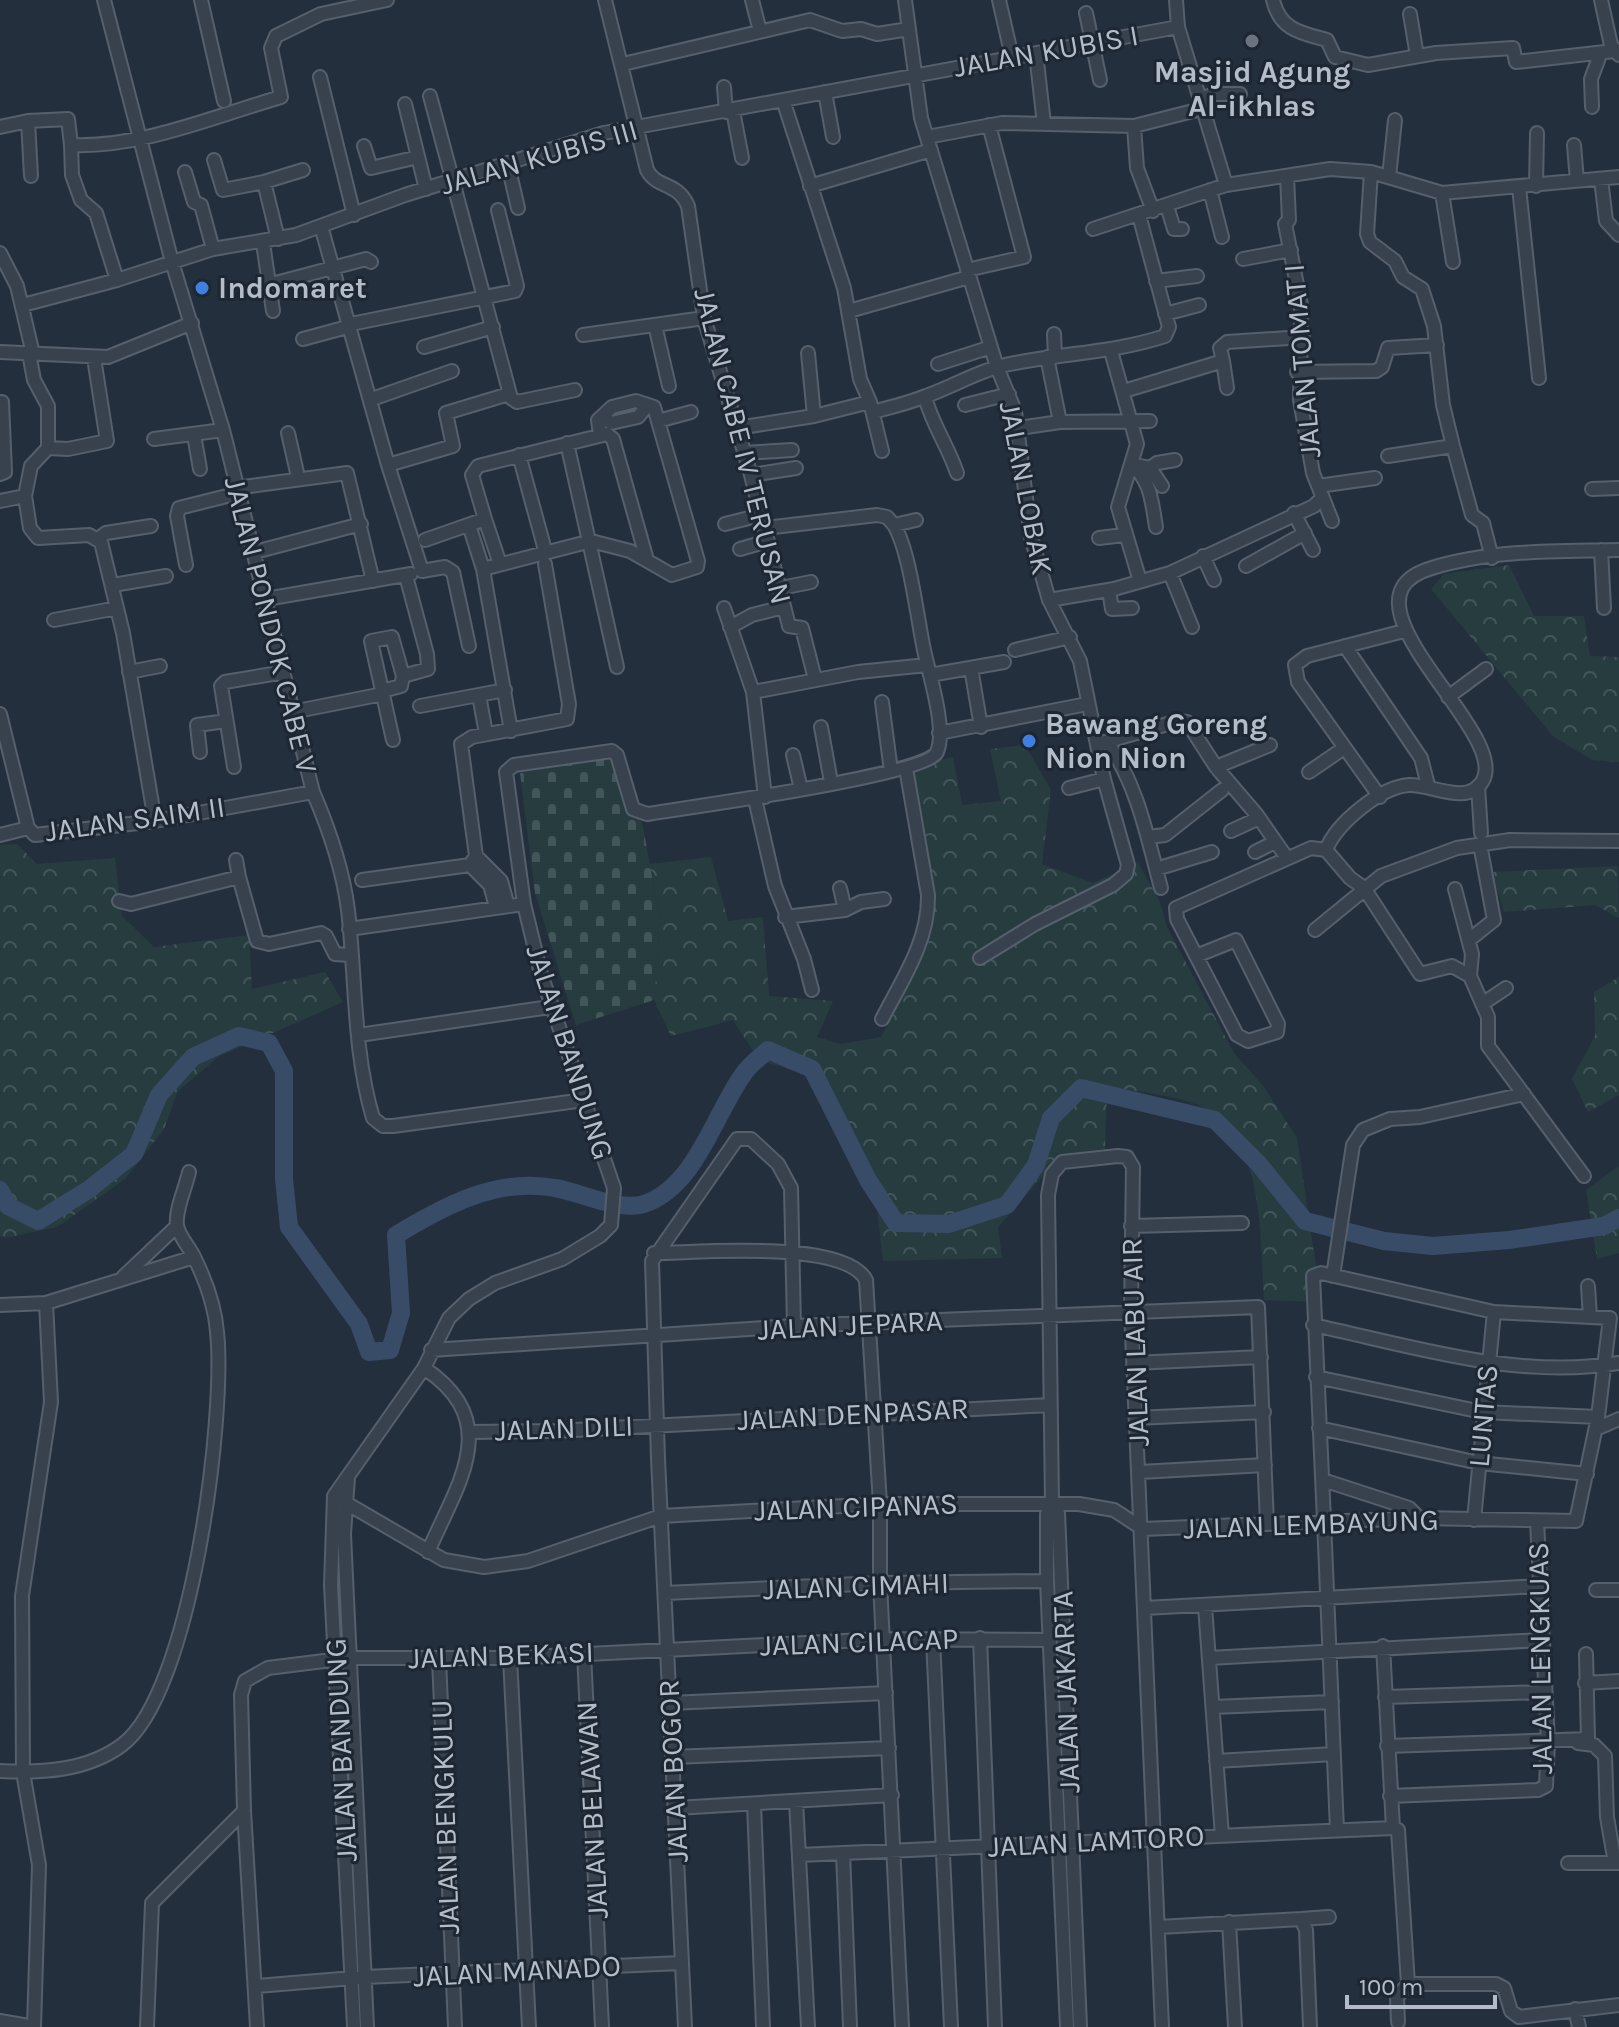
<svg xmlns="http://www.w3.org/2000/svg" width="1619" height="2027" viewBox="0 0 1619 2027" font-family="Karla,sans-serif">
	<defs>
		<pattern id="forest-crowns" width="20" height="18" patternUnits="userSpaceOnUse" patternTransform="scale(2)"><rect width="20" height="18" fill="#263c3f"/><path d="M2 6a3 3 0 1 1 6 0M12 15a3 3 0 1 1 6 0" fill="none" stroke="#435659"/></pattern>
		<pattern id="cemetery-stones" width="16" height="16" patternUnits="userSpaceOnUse" patternTransform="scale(2)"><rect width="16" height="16" fill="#263c3f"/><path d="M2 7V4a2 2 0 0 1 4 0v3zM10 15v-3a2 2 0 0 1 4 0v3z" fill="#435659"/></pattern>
	</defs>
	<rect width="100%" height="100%" fill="#242f3e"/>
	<!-- forest -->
	<path fill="url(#forest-crowns)" d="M1509,565L1534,616H1584L1590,656L1619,657V762L1592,760L1553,736L1431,589L1444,574Z
		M1025,745L1051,790L1042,864L1093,883L1138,863L1160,902L1167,927L1234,1053L1264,1087L1297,1138L1316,1266V1302L1264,1300C1260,1240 1266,1133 1198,1105C1171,1094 1135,1092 1107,1086L1105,1149L1062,1154L998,1227L1002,1258L883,1261L877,1209L848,1137L810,1075L759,1060L733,1020L671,1036L654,1000L660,920L650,864L711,857L728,921L763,917L769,996L833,1001L817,1037L841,1044L881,1037L927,947L931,884L912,768L953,757L962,805L1001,801L990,749Z
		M17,844L37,864L115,858L122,916L154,947L249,935L252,989L325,972L343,1002L218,1057L178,1091L164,1129L125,1179L57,1227L5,1238L0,1236V845Z
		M1618,866L1619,918L1595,905L1504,912L1492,872Z
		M1619,977V1095L1588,1112L1572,1079L1595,1036L1594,992Z
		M1619,1166V1253L1597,1259L1586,1190Z"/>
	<!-- cemetery -->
	<path fill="url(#cemetery-stones)" d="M619,755L643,827L660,920L654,1000L576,1025L535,893L520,773Z"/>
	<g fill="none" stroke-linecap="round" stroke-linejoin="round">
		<!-- river -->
		<path stroke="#394c67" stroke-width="18" d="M0,1190L8,1206L38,1221L88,1190L134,1154L159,1095L193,1057L239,1036L269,1043L284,1071V1179L289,1227L359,1324L369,1352L390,1350L401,1313L396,1235C444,1206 497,1177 555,1188C580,1192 619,1212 644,1204C695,1187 714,1116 742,1076C748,1066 759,1058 768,1050L812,1069L868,1180L896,1223L949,1224L1007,1205L1036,1165L1051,1118L1081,1088L1215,1120L1258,1163L1305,1221L1384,1241L1433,1246L1509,1240L1604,1226L1619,1218"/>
		<defs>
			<path id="minor" d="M104,0L172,262L223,430L313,792C329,829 343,870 348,910C356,979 353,1051 373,1118L383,1126H393L584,1100
				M201,0L224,101
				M605,0L647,170C657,189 677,181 688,206L704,318L751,475L789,626L802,628L815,679
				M752,0L760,31
				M905,0L921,118L997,367L1015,411L1031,537L1049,600L1080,661L1104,779L1128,865L1126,874L1113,885L1035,924L980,958
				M999,0L1012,57
				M1176,0L1178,27L1226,185
				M1273,0C1280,30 1301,33 1327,40L1335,57L1368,65L1436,53L1513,48L1516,62L1614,51
				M1601,0L1611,45L1619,55
				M1086,13L1100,80
				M1410,14L1417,56
				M1036,53L1044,124
				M623,64L810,20L842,31L861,29L877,34L909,29
				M320,77L354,215
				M724,87L726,112
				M825,92L833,137
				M430,96L511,398L517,402L575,390
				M1199,99L1216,94H1240
				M783,100L844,288L860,379L870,402L882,451
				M405,104L426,189
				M1592,107L1591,79L1600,55
				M733,111L742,158
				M28,121L31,176
				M1134,126L1137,168L1153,211
				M0,127L28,121L68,119L71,145C141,148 215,116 281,97L271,48L276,36L321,14L387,0
				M927,137L1002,123L1134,126L1201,109
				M71,145L72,175L81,200L96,213L117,280L213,249L296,235L405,195L604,133L1178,27
				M1574,145L1577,181
				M364,146L371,168L418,157
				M214,160L223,190L264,182
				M508,165L518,208
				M185,172L194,202L201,205L213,249
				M1371,172L1367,234L1370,242L1395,261L1403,277L1422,289L1434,326L1443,405L1453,446L1472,515L1483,523L1492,558
				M1287,176L1289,220L1285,224L1301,305L1300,400L1313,473L1332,521
				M1389,177L1395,120
				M1601,179L1606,221L1619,235
				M810,186L931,150
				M1536,186L1537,133
				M1519,187L1539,378
				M1210,190L1222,237
				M1442,193L1453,262
				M1167,206L1174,229H1182
				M321,226L388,465L422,571L445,567L453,572L469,646
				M1093,229L1226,185L1330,169L1371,172L1442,193L1619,177
				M278,239L264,182L303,170
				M263,243L273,311
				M0,253L17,286L33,354
				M1243,259L1291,250
				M967,270L1024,257L989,125
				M1156,281L1197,276
				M272,284L366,259L371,262
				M23,305L117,280
				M849,311L969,277
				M1165,314L1199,305
				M351,324L515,291L517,286L498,210
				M655,325L669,386
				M1054,334L1055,357
				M583,335L704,318
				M303,339L351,326
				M424,347L493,327
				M1111,351L1137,444L1118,507L1140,581
				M0,352L108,357L192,323
				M29,353L34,380L48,406V448
				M808,353L814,416
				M1047,357L1060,422
				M1223,361L1227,388
				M938,364L991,347
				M1297,372L1376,371L1382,367L1388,348L1437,345
				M1124,391L1223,361L1220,348L1227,342L1303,337
				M925,397C932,424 948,446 957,473
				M372,399L452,371
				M965,405L1009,394
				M873,412C891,407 909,403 926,396C952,387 974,373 1001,366C1055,353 1111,354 1165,336L1169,327L1139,215
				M603,417L611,423L638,417L647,406
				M658,421L691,412
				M737,428L814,416L870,402
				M1019,428L1060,422L1150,421
				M288,433L298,477
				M194,435L200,469
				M154,439L223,430
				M567,443L617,667
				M744,453L792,450
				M519,455L545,550
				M1388,456L1453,446
				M1131,464C1151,480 1152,503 1156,527
				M388,465L453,446L446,413L509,394
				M1135,465L1150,468L1162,486
				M1150,468L1157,463L1175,460
				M0,474L5,472L2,402
				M751,475L796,468
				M1318,486L1375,478
				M1592,489L1619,488
				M25,496L31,466L48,448L68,449L107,441L94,358
				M0,501L25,496L30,528L38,538L89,535L101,542L123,633L155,821
				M1294,513L1313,550
				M485,519L500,564
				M725,524L761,515
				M469,525L483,569L511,731
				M894,525L916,520
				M1099,538L1124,535
				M98,539L106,533L151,526
				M425,540L485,519L472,475L478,466L607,434L613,439L647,560
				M740,549L768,541
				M1601,550L1604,608
				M255,552L361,524
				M1203,556L1214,580
				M186,565L177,516L179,508L239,493L243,487L347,473L373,581
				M1246,566L1305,533
				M483,569L591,541L630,551L672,575L697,567L698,561L654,407L636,401L612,407L598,420L600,435
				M1170,573L1192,627
				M113,585L166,576
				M781,588L811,582
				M1109,590L1112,609L1132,608
				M266,599L411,574
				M1049,600L1114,589L1170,573L1314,506L1321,499
				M724,608L753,692L765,797
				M54,620L117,608
				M730,627L752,615L784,607
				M1345,646L1421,758L1428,785
				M1015,650L1070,637
				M971,668L981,727
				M129,672L160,666
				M930,675L1004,662
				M382,691L401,686L403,676
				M753,692L858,672L927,665
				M479,695L486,734
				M1448,697L1486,669
				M882,702L891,771
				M420,706L505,690
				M292,712L383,694
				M0,714L28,828L35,835L155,821L313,792
				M821,727L831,782
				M939,733L1087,704
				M393,740L371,641L392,637L403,676L428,669L427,654L406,576
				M1108,743C1138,787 1147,836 1161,888
				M1098,744L1178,721L1187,722L1216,767L1257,815L1287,858
				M200,752L197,725L226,721
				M793,755L801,789
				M234,767L221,686L225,682L284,672
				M1216,767L1270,745
				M1309,772L1344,748
				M1478,786L1481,833
				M1069,788L1104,779
				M1380,797L1298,682L1295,665L1307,656L1404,631
				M755,799L775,886L804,959L812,990
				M1231,831L1259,818
				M0,835L28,828
				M1148,837L1165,835L1222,790
				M1326,850C1336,824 1380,787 1409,785C1431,784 1467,806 1482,782C1514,733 1325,599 1432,568C1490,550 1559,551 1619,550
				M1255,852L1275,842
				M476,856L501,881L508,906
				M236,860L239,877
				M470,865L490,885L496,907
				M1156,869L1212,852
				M362,880L470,865L476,856L461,744L472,737L567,719L569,704L545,564
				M840,888L845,910L861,902L884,899
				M1455,889L1472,954L1470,976
				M119,901L131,904L239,877L257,941L269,944L321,933L326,936L335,954L349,955
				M785,917L845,910
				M349,929L524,904
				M1315,930L1381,876L1457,848L1510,840L1619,841
				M1469,940L1494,920L1480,844
				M1196,956L1236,940L1278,1024L1277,1032L1248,1041L1237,1035L1177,919L1176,908L1311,848L1326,850L1350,878L1364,888L1420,974L1452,966L1470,976L1488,1017V1046L1584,1176
				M1482,1004L1506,988
				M882,1019C902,980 929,941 928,895L906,768
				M359,1035L550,1007
				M1131,1226L1242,1223
				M654,1253C698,1253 844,1239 866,1280L880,1504V1583L902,2027
				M1333,1276L1353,1145L1363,1130L1390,1119L1420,1117L1524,1094
				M123,1277L177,1226
				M1588,1286L1590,1317
				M0,1305L46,1303L194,1257
				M1313,1325C1412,1346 1517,1380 1619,1363
				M431,1350L794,1326L1258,1307L1267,1524
				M1134,1363L1261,1357
				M424,1368C505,1422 457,1484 428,1552
				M1316,1377L1482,1412L1598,1417
				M1136,1418L1264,1412
				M1319,1428L1479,1463L1587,1474
				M1596,1429L1619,1419
				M471,1432L555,1431L1050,1405
				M1140,1472L1265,1465
				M348,1477L344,1534L367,2027
				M1323,1480L1409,1508L1419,1518
				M334,1496L444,1560L484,1567L528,1561L661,1516L880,1504H1079L1114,1510L1143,1529L1419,1518L1576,1521L1598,1417L1610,1318L1494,1312L1321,1273L1313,1276L1324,1521L1337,1830
				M1052,1503L1058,1513L1080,2027
				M1474,1520L1494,1312
				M1596,1590H1619
				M665,1593L880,1583L1047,1581
				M1205,1606L1222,1836
				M1145,1608L1540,1586
				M980,1638L995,2027
				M933,1639L951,2027
				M1383,1646L1393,1828L1398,1830L1408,1984H1496L1504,1988L1511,2011L1519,2017L1619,2005
				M584,1653L602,2027
				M510,1658L529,2027
				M1209,1658L1542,1640
				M439,1659L455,2027
				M1585,1683L1619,1681
				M1385,1697L1545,1692
				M670,1703L886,1693
				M1213,1707L1332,1702
				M1578,1743L1594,1745L1605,1756L1607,1817L1615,1863
				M1387,1746L1588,1739L1586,1654
				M673,1757L889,1748
				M1216,1761L1334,1754
				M0,1771C42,1773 87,1771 122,1745C191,1694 226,1416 217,1332C215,1306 206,1281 194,1257C190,1248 178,1235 177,1225C175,1210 186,1187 189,1172
				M1390,1796L1538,1790L1546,1786L1548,1741L1537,1521
				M796,1801L808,2027
				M754,1804L763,2027
				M676,1808L892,1795
				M843,1853L850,2027
				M800,1855L1393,1828
				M1568,1863H1619
				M1301,1919L1329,1917
				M1229,1922L1235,2027
				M1159,1927L1301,1919L1306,1930L1310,2027
				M257,1986L365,1977L681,1963
				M1575,2009L1579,2027
				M0,2021L34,2027
				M1398,2022L1397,1997L1408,1984
				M34,2027L39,1865L23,1772L22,1596L51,1402L46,1303
				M147,2027L152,1903L244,1811
				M257,2027L244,1811L241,1695L245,1681L268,1668L348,1658H510L883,1639L1050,1640
				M354,2027L331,1585L334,1496L424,1368L449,1318L469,1299L495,1283L562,1259L600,1236L611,1225L614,1188L541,974L524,904L506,772L514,765L612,751L617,755L633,809L647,814C684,808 928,775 937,752C947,729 929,674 924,650C917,617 910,552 894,525L887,517L877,515L765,528
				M685,2027L658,1459L652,1261L737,1139H751L778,1164L791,1188L794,1326
				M1067,2027L1047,1581V1514L1052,1503L1048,1195L1052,1174L1062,1162L1118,1156L1127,1157L1133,1167L1131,1310L1162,2027"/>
		</defs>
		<!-- minor casing -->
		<use href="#minor" stroke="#565f6c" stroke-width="16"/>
		<!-- minor -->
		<use href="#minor" stroke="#38414e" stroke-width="12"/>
	</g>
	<!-- markers -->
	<circle fill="#6b7280" stroke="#1d2633" stroke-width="3" cx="1252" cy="41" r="8"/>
	<g fill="#3f7fe0" stroke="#1d2633" stroke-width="3">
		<circle cx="202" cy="288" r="8"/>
		<circle cx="1029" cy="741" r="8"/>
	</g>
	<g text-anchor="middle" stroke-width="6" stroke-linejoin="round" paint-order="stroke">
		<!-- street labels -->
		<g font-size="30" fill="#b4bcc9" stroke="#1d2633">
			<text transform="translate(1046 51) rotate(-10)" y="10">JALAN KUBIS I</text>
			<text transform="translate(539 157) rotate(-16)" y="10">JALAN KUBIS III</text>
			<text transform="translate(1302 361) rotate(-95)" y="10">JALAN TOMAT I</text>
			<text transform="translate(743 446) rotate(76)" y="10">JALAN CABE IV TERUSAN</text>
			<text transform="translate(1026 488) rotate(79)" y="10">JALAN LOBAK</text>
			<text transform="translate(271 625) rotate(76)" y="10">JALAN PONDOK CABE V</text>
			<text transform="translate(135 819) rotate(-8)" y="10">JALAN SAIM II</text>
			<text transform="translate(570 1052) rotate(72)" y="10">JALAN BANDUNG</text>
			<text transform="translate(850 1325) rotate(-3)" y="10">JALAN JEPARA</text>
			<text transform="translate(1135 1342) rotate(-92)" y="10">JALAN LABU AIR</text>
			<text transform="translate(853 1414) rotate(-3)" y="10">JALAN DENPASAR</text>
			<text transform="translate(1483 1416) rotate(-85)" y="10">LUNTAS</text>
			<text transform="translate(564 1428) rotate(-2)" y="10">JALAN DILI</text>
			<text transform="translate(856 1507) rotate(-2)" y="10">JALAN CIPANAS</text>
			<text transform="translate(1311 1524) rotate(-2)" y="10">JALAN LEMBAYUNG</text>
			<text transform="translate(856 1586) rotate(-2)" y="10">JALAN CIMAHI</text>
			<text transform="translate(859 1642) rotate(-2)" y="10">JALAN CILACAP</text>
			<text transform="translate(501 1655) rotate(-2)" y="10">JALAN BEKASI</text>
			<text transform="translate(1540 1658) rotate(-91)" y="10">JALAN LENGKUAS</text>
			<text transform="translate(1066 1692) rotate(-92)" y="10">JALAN JAKARTA</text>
			<text transform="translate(341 1750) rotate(-93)" y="10">JALAN BANDUNG</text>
			<text transform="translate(673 1771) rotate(-93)" y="10">JALAN BOGOR</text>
			<text transform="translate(592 1810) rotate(-93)" y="10">JALAN BELAWAN</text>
			<text transform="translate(445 1817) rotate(-92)" y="10">JALAN BENGKULU</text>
			<text transform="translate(1096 1841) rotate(-3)" y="10">JALAN LAMTORO</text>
			<text transform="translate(517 1971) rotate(-3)" y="10">JALAN MANADO</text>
		</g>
		<!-- poi labels -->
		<g font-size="30" font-weight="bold" fill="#b4bcc9" stroke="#1d2633" text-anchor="start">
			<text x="1252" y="82" text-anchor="middle">Masjid Agung<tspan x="1252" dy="34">Al-ikhlas</tspan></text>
			<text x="218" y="298">Indomaret</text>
			<text x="1045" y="734">Bawang Goreng<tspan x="1045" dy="34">Nion Nion</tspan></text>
		</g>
	</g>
	<!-- scale -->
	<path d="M1347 1995v12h148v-12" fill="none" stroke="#b4bcc9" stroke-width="4"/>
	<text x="1359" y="1995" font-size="24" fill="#b4bcc9" stroke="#1d2633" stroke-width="6" paint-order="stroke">100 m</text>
</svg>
